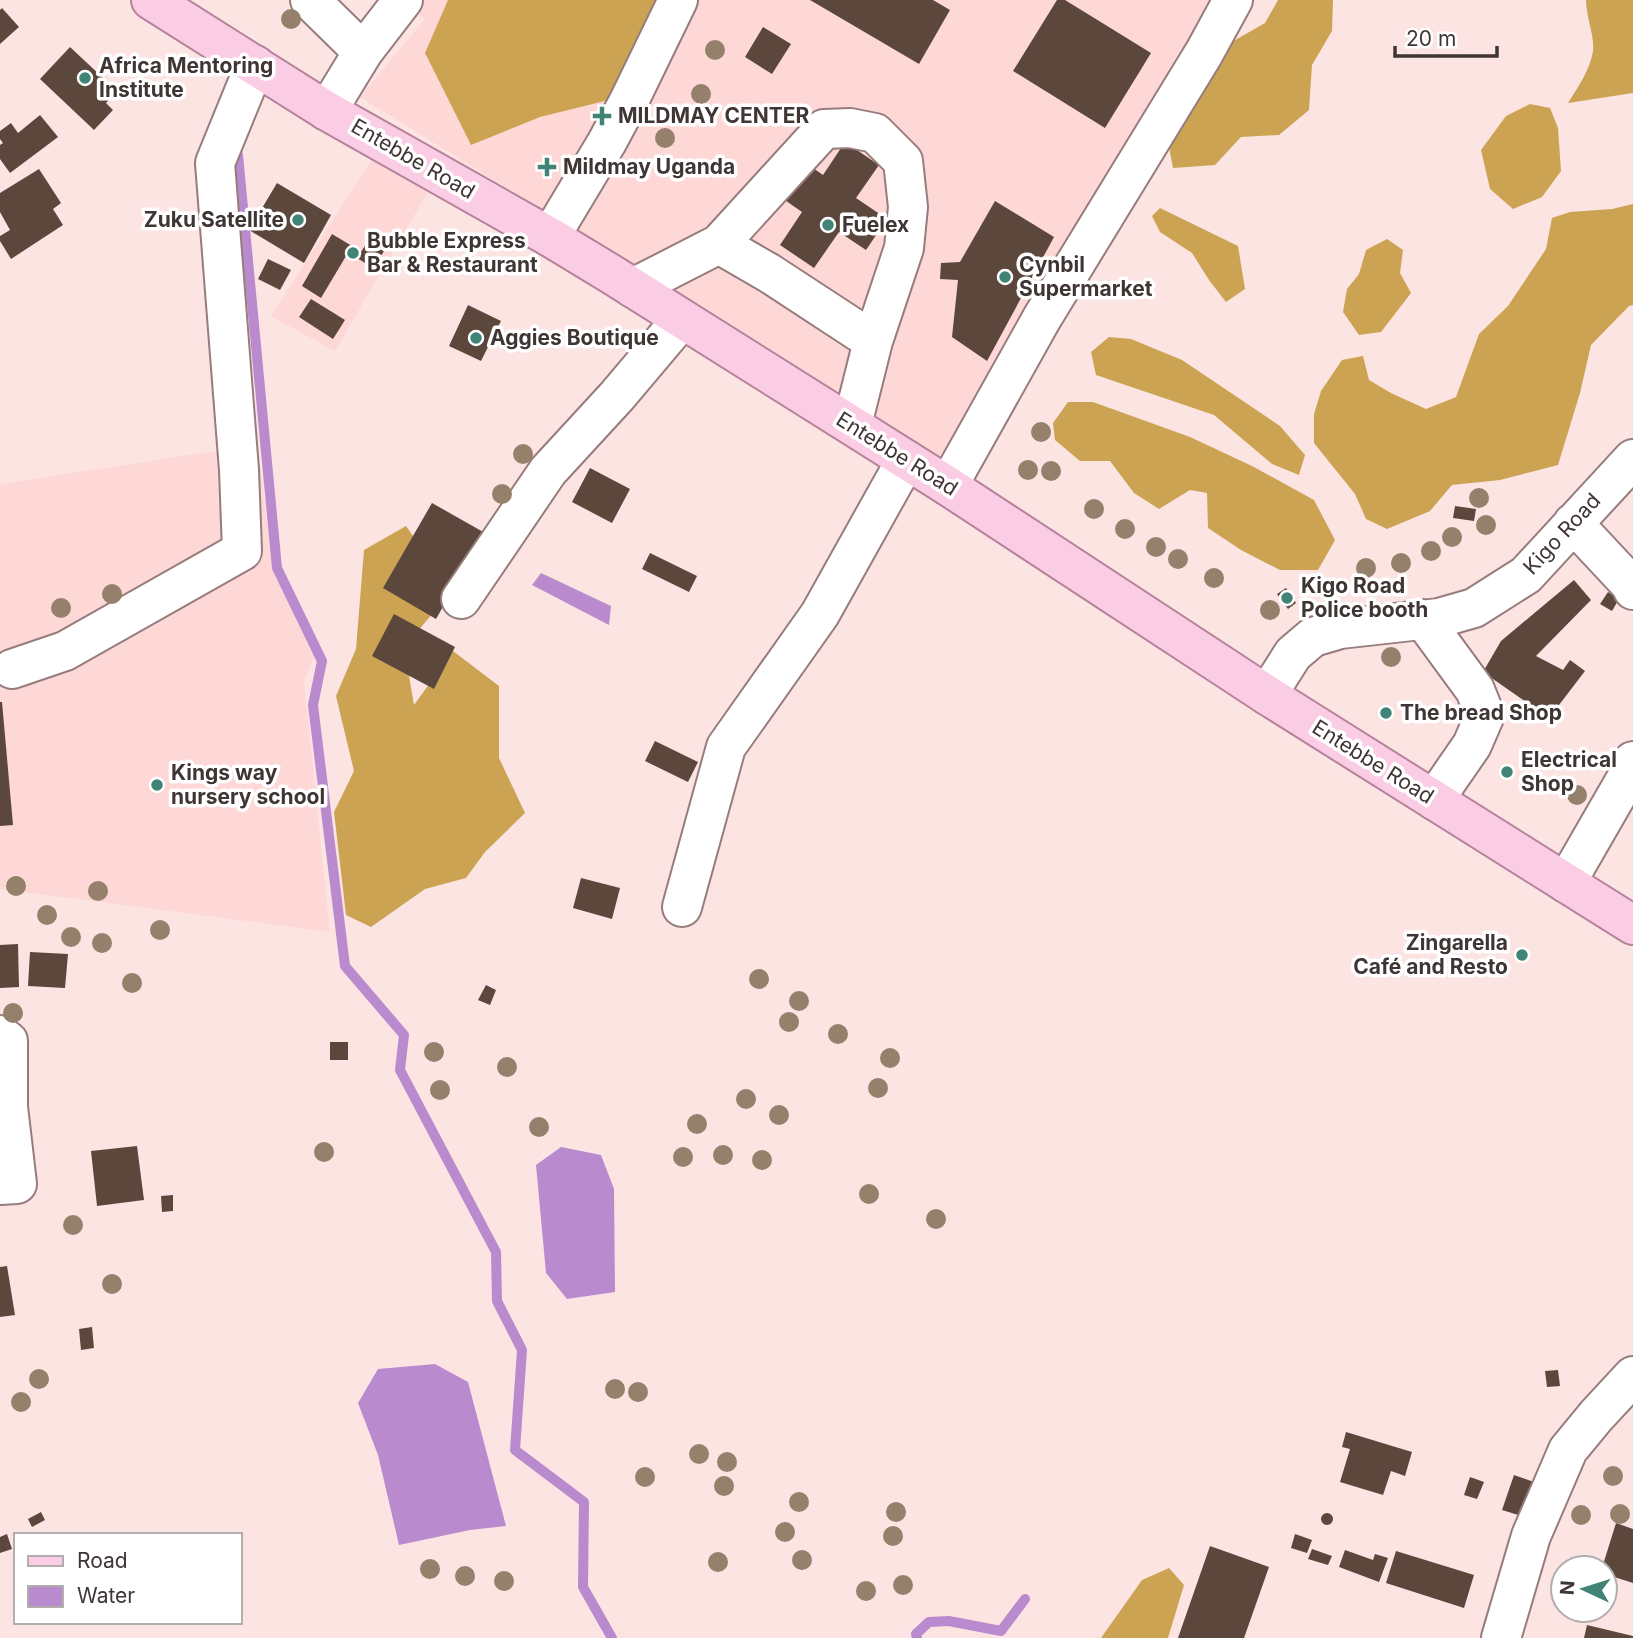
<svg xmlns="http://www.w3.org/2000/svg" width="1633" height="1638" viewBox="0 0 1633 1638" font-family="Inter,sans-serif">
	<rect width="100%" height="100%" fill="#fce4e3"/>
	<!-- built -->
	<path fill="#fed8d7" d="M402,0H1224L943,459L360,97L425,19Z
		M376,153L432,185L335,351L271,316Z
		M209,452L259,454L273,572L314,657L304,681L330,932L0,889V484Z"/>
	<!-- forest -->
	<path fill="#cca352" d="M448,0H665L625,96L540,117L471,145L425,53Z
		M1278,0H1333L1332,31L1312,65L1309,110L1279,135L1241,137L1215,165L1173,168L1167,137L1230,43L1265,23Z
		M1586,0H1633V93L1568,103C1578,87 1590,70 1593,51C1595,38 1586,16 1586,0Z
		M1530,104L1550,108L1558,128L1561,171L1542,197L1513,209L1490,189L1481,150L1506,116Z
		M1633,204V305L1629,306L1591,345L1580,393L1558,465L1500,480L1452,485L1430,511L1387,529L1366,519L1355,494L1314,443V414L1321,391L1342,360L1363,356L1369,380L1391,393L1426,409L1456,397L1479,334L1508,306L1546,249L1552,218L1570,212L1612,209Z
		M1160,208L1238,246L1245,289L1226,302L1209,280L1192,253L1160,232L1152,216Z
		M1387,239L1403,250L1400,273L1411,293L1381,332L1359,335L1343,312L1347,289L1359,274L1366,250Z
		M1109,337L1131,339L1182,360L1280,426L1305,455L1299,475L1272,464L1214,415L1096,375L1091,352Z
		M1068,402H1093L1190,437L1252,466L1314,500L1335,540L1318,570H1280L1241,550L1208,528L1207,493L1190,490L1159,509L1134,493L1110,461H1080L1055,440L1053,423Z
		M406,526L452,591L404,647L414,705L453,651L499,686V758L525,813L485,852L466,878L425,889L371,927L346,915L334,812L354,771L336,696L356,649L364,550Z
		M1169,1568L1184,1585L1168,1638H1101L1142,1580Z"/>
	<!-- water -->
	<path fill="#ba8ace" d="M541,573L611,606L609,625L532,585Z
		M561,1147L601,1155L614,1189L615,1292L567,1299L546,1273L536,1165Z
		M435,1364L468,1382L506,1526L470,1530L399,1545L378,1455L358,1403L378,1369Z"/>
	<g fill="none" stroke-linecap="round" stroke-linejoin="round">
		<!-- stream -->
		<path stroke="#ba8ace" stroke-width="10" d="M238,155L277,568L322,661L313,705L345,966L404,1035L400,1070L496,1252L497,1301L522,1350L515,1450L584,1502L583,1587L612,1638
			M917,1638L916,1634L929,1622L949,1621L1001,1631L1025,1599"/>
	</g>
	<!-- building -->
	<path fill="#5b473c" d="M810,0H933L950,10L919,64Z
		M1057,0H1065L1151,53L1105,128L1013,71Z
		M2,8L19,27L0,44V10Z
		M763,27L791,44L772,74L745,57Z
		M70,47L117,91L106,103L113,110L94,130L40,79Z
		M40,115L58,137L10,173L0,159V145L3,143L0,139V131L11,123L18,133Z
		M845,142L879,165L856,198L887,219L866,250L839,232L814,268L780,245L802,212L779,196L803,161L823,175Z
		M39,169L61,203L53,209L63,225L11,259L0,241V236L10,230L0,212V193Z
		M277,183L331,215L304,263L249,230Z
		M995,201L1054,237L987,361L952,337L958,280L940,279L941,263L960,262Z
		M374,232L390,242L373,268L357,258Z
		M332,234L352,246L321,298L302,286Z
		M268,259L291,270L280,290L258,279Z
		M311,299L345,320L333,339L299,317Z
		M468,305L501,321L481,361L449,346Z
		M590,468L630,489L612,523L572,502Z
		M432,503L485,533L436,619L383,588Z
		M1455,506L1476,509L1474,521L1453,518Z
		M650,553L697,576L689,592L642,569Z
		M1574,580L1591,600L1536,656L1563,670L1570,660L1585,671L1549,718L1483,672L1501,641Z
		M1286,588L1296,603L1288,609L1277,594Z
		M1608,592L1619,599L1612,611L1600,604Z
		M394,614L455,647L434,689L372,656Z
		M0,702H2L13,825L0,826Z
		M655,741L698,762L688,782L645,761Z
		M581,878L620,888L612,919L573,908Z
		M18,944L19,987L0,988V945Z
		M30,952L68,954L65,988L28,986Z
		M486,985L496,990L490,1005L478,1000Z
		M330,1042H348V1060H330Z
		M137,1146L144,1200L97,1206L91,1151Z
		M173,1195V1211L162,1212L161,1196Z
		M7,1266L15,1315L0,1317V1267Z
		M92,1327L94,1348L81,1350L79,1329Z
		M1558,1370L1560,1386L1547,1387L1545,1371Z
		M1346,1432L1412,1452L1405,1476L1391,1471L1383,1495L1340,1482L1350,1449L1342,1447Z
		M1514,1475L1537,1483L1525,1517L1502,1510Z
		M1470,1477L1484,1482L1477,1499L1464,1495Z
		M41,1512L45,1520L32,1527L28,1519Z
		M1321 1519a6 6 0 1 1 12 0a6 6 0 1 1-12 0Z
		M1616,1523L1633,1529V1583L1605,1574V1568H1602Z
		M7,1534L12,1549L0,1553V1537Z
		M1295,1534L1312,1540L1307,1553L1291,1548Z
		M1210,1546L1269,1567L1244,1638H1178Z
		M1312,1549L1332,1556L1328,1565L1308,1559Z
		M1345,1550L1373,1560L1375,1554L1388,1558L1379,1582L1339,1567Z
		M1396,1551L1474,1575L1464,1608L1386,1583Z
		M1587,1625L1633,1636V1638H1584Z"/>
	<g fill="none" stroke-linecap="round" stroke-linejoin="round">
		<defs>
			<path id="minor" d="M310,0L363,52
				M327,111L363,52L403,0
				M550,237L607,142L629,101L678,0
				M719,244L824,129L850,128L875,133L903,161L908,207L904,248L873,341
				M633,288L719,244L769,273L873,341L852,425
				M948,486L1042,318L1204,53L1233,0
				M1573,523L1631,585L1633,590
				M461,599L548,471L617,396L682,319
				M1423,619L1475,690L1485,715L1472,745L1434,800
				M12,669L65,651L242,551L239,470L215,163L255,65
				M1267,695L1293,654L1313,637L1340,629L1439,618L1474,608L1526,575L1633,459
				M1566,883L1630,772L1633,761
				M682,907L726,747L820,614L906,460
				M0,1035L8,1041V1107L17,1184L0,1185
				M1501,1638L1531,1536L1568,1450L1596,1416L1633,1376"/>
			<path id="major" d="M151,0L327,111L550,237L611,274L948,486L1267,695L1633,925"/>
		</defs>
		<!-- minor casing -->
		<use href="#minor" stroke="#977c7c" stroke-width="42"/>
		<!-- major casing -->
		<use href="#major" stroke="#b6829b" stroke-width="42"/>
		<!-- minor -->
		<use href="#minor" stroke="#fff" stroke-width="38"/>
		<!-- major -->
		<use href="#major" stroke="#facde4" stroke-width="38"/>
	</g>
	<!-- trees -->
	<g fill="#95806c">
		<circle cx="291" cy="19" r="10"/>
		<circle cx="715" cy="50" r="10"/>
		<circle cx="701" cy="94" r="10"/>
		<circle cx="665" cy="138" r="10"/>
		<circle cx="1041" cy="432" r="10"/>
		<circle cx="523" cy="454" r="10"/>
		<circle cx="1028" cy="470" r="10"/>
		<circle cx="1051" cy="471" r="10"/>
		<circle cx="502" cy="494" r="10"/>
		<circle cx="1479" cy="498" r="10"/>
		<circle cx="1094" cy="509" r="10"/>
		<circle cx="1486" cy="525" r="10"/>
		<circle cx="1125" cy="529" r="10"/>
		<circle cx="1452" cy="537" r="10"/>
		<circle cx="1156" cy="547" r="10"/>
		<circle cx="1431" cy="551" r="10"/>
		<circle cx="1178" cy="559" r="10"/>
		<circle cx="1401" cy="563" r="10"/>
		<circle cx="1366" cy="568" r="10"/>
		<circle cx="1214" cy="578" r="10"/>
		<circle cx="112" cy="594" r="10"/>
		<circle cx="61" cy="608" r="10"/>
		<circle cx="1270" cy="610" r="10"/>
		<circle cx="1391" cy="657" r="10"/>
		<circle cx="1577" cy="795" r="10"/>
		<circle cx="16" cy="886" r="10"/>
		<circle cx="98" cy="891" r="10"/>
		<circle cx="47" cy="915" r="10"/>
		<circle cx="160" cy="930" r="10"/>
		<circle cx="71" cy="937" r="10"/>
		<circle cx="102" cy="943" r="10"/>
		<circle cx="759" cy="979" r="10"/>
		<circle cx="132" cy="983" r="10"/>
		<circle cx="799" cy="1001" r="10"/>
		<circle cx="13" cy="1013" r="10"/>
		<circle cx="789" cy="1022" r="10"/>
		<circle cx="838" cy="1034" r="10"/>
		<circle cx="434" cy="1052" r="10"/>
		<circle cx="890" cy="1058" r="10"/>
		<circle cx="507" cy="1067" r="10"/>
		<circle cx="878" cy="1088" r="10"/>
		<circle cx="440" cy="1090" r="10"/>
		<circle cx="746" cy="1099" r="10"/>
		<circle cx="779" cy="1115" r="10"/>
		<circle cx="697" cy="1124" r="10"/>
		<circle cx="539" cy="1127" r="10"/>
		<circle cx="324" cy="1152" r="10"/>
		<circle cx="723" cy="1155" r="10"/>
		<circle cx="683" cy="1157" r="10"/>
		<circle cx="762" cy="1160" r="10"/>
		<circle cx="869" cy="1194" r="10"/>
		<circle cx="936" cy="1219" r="10"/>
		<circle cx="73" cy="1225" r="10"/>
		<circle cx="112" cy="1284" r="10"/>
		<circle cx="39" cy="1379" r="10"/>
		<circle cx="615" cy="1389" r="10"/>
		<circle cx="638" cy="1392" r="10"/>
		<circle cx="21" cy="1402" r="10"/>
		<circle cx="699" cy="1454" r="10"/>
		<circle cx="727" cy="1462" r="10"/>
		<circle cx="1613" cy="1476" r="10"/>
		<circle cx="645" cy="1477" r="10"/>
		<circle cx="724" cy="1486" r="10"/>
		<circle cx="799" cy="1502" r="10"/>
		<circle cx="896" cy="1512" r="10"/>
		<circle cx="1620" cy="1514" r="10"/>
		<circle cx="1581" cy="1515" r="10"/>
		<circle cx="785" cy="1532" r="10"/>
		<circle cx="893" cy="1536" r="10"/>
		<circle cx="802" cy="1560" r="10"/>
		<circle cx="718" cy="1562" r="10"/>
		<circle cx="430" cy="1569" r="10"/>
		<circle cx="465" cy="1576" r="10"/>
		<circle cx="504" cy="1581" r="10"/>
		<circle cx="903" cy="1585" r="10"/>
		<circle cx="866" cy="1591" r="10"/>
	</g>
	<!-- markers -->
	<g fill="#418375" stroke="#fff" stroke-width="2.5">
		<circle cx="85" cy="78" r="7"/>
		<path d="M598.5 105.5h7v7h7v7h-7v7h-7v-7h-7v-7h7z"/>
		<path d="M543.5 156.5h7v7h7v7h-7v7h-7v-7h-7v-7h7z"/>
		<circle cx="298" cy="220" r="7"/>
		<circle cx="828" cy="225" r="7"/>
		<circle cx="353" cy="253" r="7"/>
		<circle cx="1005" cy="277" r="7"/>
		<circle cx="476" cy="338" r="7"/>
		<circle cx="1287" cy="598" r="7"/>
		<circle cx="1386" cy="713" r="7"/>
		<circle cx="1507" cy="772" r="7"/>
		<circle cx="157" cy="785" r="7"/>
		<circle cx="1522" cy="955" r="7"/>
	</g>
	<g text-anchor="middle" stroke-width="7" stroke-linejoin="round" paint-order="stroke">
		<!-- poi labels -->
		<g font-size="21" font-weight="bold" fill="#403535" stroke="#fff" text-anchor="start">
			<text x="99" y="73">Africa Mentoring<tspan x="99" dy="24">Institute</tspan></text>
			<text x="618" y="123">MILDMAY CENTER</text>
			<text x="563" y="174">Mildmay Uganda</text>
			<text x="284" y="227" text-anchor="end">Zuku Satellite</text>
			<text x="842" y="232">Fuelex</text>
			<text x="367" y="248">Bubble Express<tspan x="367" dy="24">Bar &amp; Restaurant</tspan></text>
			<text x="1019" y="272">Cynbil<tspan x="1019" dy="24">Supermarket</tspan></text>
			<text x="490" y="345">Aggies Boutique</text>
			<text x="1301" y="593">Kigo Road<tspan x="1301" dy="24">Police booth</tspan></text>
			<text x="1400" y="720">The bread Shop</text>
			<text x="1521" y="767">Electrical<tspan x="1521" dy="24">Shop</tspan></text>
			<text x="171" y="780">Kings way<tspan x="171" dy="24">nursery school</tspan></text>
			<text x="1508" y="950" text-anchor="end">Zingarella<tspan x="1508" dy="24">Café and Resto</tspan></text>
		</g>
		<!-- street labels -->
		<g font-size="21" fill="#403535" stroke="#fff">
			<text transform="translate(413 159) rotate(30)" y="7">Entebbe Road</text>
			<text transform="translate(897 454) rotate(32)" y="7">Entebbe Road</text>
			<text transform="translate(1562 534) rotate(-47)" y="7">Kigo Road</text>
			<text transform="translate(1373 762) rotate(32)" y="7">Entebbe Road</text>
		</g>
	</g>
	<!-- legend -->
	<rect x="14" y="1533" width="228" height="91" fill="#ffffff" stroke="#b3aeae" stroke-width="2"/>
	<rect x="28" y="1556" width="35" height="10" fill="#facde4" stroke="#b3aeae" stroke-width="2"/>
	<text x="77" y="1568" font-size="21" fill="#403535">Road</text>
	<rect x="28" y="1586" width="35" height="21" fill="#ba8ace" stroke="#b3aeae" stroke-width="2"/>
	<text x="77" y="1603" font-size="21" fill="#403535">Water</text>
	<!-- north arrow -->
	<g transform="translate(1584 1589) rotate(274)"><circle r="33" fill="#ffffff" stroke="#b3aeae" stroke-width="2"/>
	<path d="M0-5L12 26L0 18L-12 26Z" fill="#418375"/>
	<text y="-10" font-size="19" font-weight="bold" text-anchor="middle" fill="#403535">N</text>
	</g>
	<!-- scale -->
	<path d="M1395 46v10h102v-10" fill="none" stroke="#403535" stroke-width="3.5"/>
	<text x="1406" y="46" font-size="21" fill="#403535" stroke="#ffffff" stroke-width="5" paint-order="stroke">20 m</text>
</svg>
